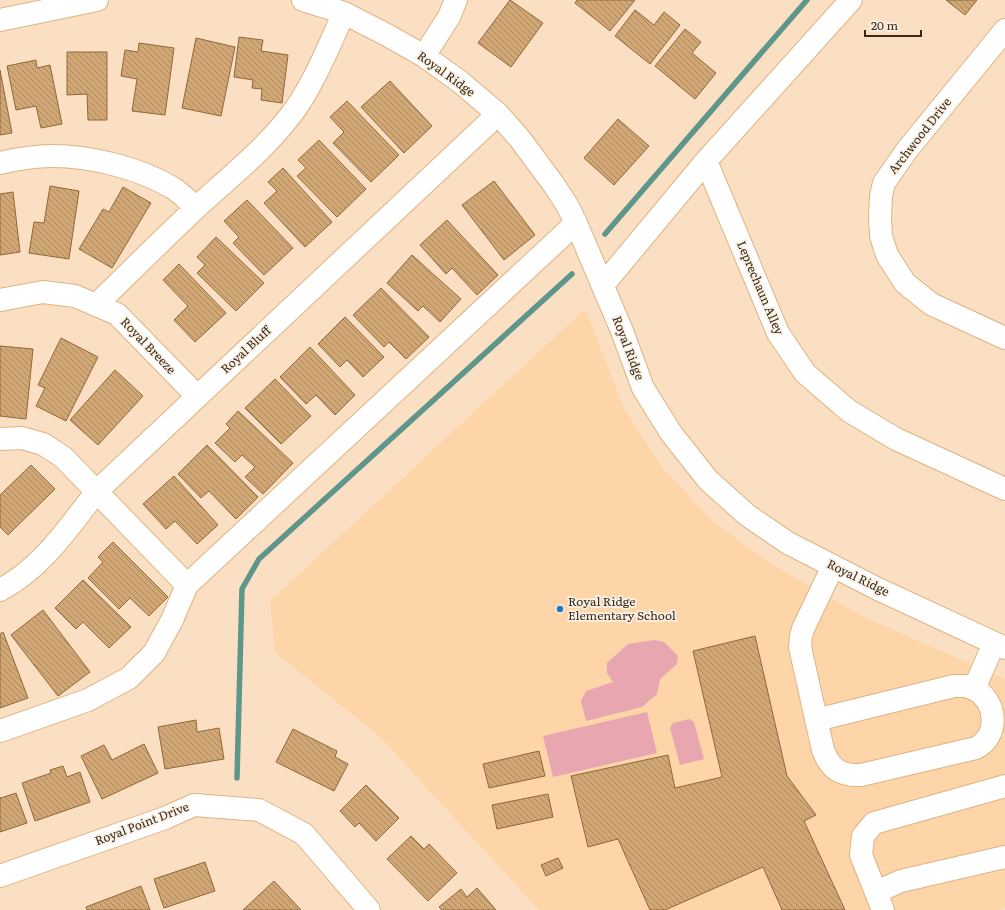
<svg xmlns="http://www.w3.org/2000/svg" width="1005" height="910" viewBox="0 0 1005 910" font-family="Literata,serif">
	<defs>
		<pattern id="building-back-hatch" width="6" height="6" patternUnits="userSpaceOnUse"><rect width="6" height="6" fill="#d2a776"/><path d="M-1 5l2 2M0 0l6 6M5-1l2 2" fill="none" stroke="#ab8860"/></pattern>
	</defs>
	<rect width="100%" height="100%" fill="#fbdfc2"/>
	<!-- built -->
	<path fill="#fdd5a8" d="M585,309L624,408L663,469L717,525L773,565L864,617L1005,679V907L1000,910H539L380,737L275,652L270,601Z"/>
	<!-- park -->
	<path fill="#e8a6b0" d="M654,640L664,642L678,656L677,664L660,679L657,694L642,707L586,721L581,701L586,691L613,682L607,673V663L628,644Z
		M647,712L657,753L553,777L543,736Z
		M689,719L694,722L704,759L680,765L670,728L673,723Z"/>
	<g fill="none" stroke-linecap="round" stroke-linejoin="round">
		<!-- stream -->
		<path stroke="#5e968b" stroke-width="5.5" d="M605,234L807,0
			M237,778L242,589L259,559L572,274"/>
	</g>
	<!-- building -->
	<path fill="url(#building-back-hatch)" stroke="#906839" d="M510,0L543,23L511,67L478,43Z
		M577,0H635L610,31L575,3Z
		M946,0H977L965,15Z
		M635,10L654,25L664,12L680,25L650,64L615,36Z
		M685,29L701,42L692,53L716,73L695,99L655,66Z
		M239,37L263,40L261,51L288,55L282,103L261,100L262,89L252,88L253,80L234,77Z
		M196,38L235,47L221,116L182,108Z
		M139,43L174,48L165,115L132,111L137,79L121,76L125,50L138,52Z
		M67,52H107V120H88L87,94L67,95Z
		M36,60L37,68L50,65L62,124L41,128L36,106L16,110L7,66Z
		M0,70L12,133L0,135Z
		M390,81L432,126L404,153L361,107Z
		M347,101L399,155L371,182L333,143L344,132L330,117Z
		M618,119L649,146L614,185L584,158Z
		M319,140L366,189L337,217L297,176L306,168L298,160Z
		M283,168L332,222L305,247L264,203L277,191L268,182Z
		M494,181L535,235L504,260L462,205Z
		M50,186L79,191L69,259L29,253L34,222L44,223Z
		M123,187L151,203L112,268L79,249L103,209L109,212Z
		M13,192L20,252L0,255V194Z
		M247,200L293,248L264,275L233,243L239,237L224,221Z
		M447,220L498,275L477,295L452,268L446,274L420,245Z
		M216,237L264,283L236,311L197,273L205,265L197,257Z
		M412,255L461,299L440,322L423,306L418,311L387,283Z
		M179,264L226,313L195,342L174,320L188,306L163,280Z
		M381,288L429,337L406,359L389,342L384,347L353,315Z
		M345,317L384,357L363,377L347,360L340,367L318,344Z
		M61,338L98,357L66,421L36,406L45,388L38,385Z
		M0,346L33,349L26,419L0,416Z
		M310,347L355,395L335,415L316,395L306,404L280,377Z
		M115,370L143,396L98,445L70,420Z
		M275,379L311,416L281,444L245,408Z
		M238,411L293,463L263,494L245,477L255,467L242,455L235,462L215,443L230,428L226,424Z
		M207,445L258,497L236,519L209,491L201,498L178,474Z
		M31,465L55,489L8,535L0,527V495Z
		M174,476L218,525L197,544L175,521L166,529L143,504Z
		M113,542L168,597L149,616L130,598L119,609L88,578L103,562L98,557Z
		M83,580L131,627L109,648L83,622L76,629L55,608Z
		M43,610L90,672L58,696L11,635Z
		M3,632L28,698L0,708V634Z
		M755,636L787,776L816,815L804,821L845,910H782L763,867L665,910H650L618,839L588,847L571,776L668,755L675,788L722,777L693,651Z
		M196,720L197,732L219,728L224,759L165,769L158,727Z
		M293,729L337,751L335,757L348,764L334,791L276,762Z
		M144,744L158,773L102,799L81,756L104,745L112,760Z
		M539,751L545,776L489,788L483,764Z
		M63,766L67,777L80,772L90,802L35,821L22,783L51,773L50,770Z
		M366,785L399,818L376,841L359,823L355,827L340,811Z
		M16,793L27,823L0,832V797L1,798Z
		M548,794L553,817L497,829L492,805Z
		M411,836L424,849L429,844L457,873L428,901L387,859Z
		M558,858L563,868L546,876L541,865Z
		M205,862L215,891L164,908L154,879Z
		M274,881L301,910H243Z
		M141,886L150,910H87L86,907Z
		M477,888L496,910H442L439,907L461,889L467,897Z"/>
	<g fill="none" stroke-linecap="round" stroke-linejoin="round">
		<defs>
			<path id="minor" d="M303,0L344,13L387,35L424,56L459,81L498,114L520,139L554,185L567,205L576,223L622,331L643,388L671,433L708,480L747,515L788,543L878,589L1005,648
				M0,20L97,0
				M1005,30L907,150L884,183L881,196L880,217L881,236L887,255L905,283L931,304L1005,338
				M424,56L449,17L456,0
				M706,161L778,333L805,373L849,411L896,439L1005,489
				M0,163C17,159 35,156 52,156C91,156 139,168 173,188C181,193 189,202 196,208
				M603,285L706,161L851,0
				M0,300L43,292L75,296L117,314L197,396
				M96,305C130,272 163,239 197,207C231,176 269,146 296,108C316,79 329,45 344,13
				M0,439L22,438L43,444L63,457L187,585
				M833,566L803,629L801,636L800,647L823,750C830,769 841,776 861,775L976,748C1000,736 997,700 974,689L994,643
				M0,590C42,568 69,527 97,491L498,114
				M816,720L954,686H965L974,689
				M0,731L88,700L129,678L154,653L172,620L187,585L576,223
				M0,876L165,818L194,805L259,810L304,834L369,910
				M876,892L901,881L1005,857
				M883,910L861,855L863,836L874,823L1005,786"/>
		</defs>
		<!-- minor casing -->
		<use href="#minor" stroke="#deb382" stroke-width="24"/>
		<!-- minor -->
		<use href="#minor" stroke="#fff" stroke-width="22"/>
	</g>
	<!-- markers -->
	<circle fill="#1c79c6" stroke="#f9f0e6" stroke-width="1.5" cx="560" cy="609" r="4"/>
	<g text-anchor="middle" stroke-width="3.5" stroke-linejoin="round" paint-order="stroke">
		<!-- street labels -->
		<g font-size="12" fill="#3a2915" stroke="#f9f0e6">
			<text transform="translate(446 74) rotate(36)" y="4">Royal Ridge</text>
			<text transform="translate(920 136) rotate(-52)" y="4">Archwood Drive</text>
			<text transform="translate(760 288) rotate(67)" y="4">Leprechaun Alley</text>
			<text transform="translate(148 346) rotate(46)" y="4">Royal Breeze</text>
			<text transform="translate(628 348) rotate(69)" y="4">Royal Ridge</text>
			<text transform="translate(246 350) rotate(-43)" y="4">Royal Bluff</text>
			<text transform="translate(858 578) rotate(26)" y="4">Royal Ridge</text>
			<text transform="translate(142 824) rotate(-21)" y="4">Royal Point Drive</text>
		</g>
		<!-- poi labels -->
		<g font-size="12" fill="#3a2915" stroke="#f9f0e6" text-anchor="start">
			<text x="568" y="606">Royal Ridge<tspan x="568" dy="14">Elementary School</tspan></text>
		</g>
	</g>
	<!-- scale -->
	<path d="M865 30v6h56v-6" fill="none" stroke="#3a2915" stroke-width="2"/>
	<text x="871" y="30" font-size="12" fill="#3a2915" stroke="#f9f0e6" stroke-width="3" paint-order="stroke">20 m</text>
</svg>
